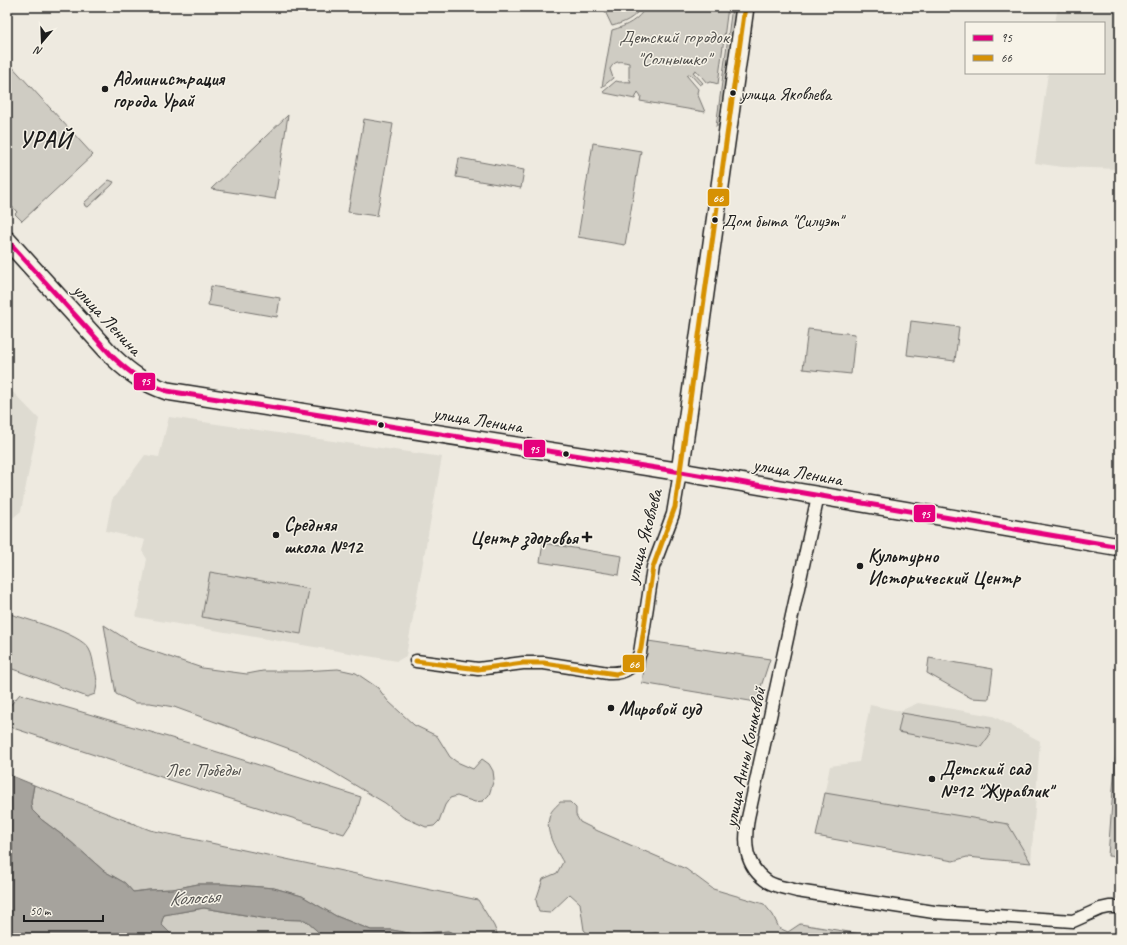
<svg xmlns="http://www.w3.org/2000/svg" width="1127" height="945" viewBox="0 0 1127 945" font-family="Caveat,sans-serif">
	<rect width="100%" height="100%" fill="#eeeae0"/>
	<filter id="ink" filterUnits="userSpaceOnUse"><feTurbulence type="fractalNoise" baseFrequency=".025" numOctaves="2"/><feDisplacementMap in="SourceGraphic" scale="8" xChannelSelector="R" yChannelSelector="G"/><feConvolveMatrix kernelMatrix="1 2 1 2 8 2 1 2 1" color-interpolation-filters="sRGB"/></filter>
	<g filter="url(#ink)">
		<!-- built -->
		<path fill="#dedbd1" d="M1058,7H1120V169L1062,167L1035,163L1048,73H1104V23H1055Z
			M7,386L39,419L21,511L7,523Z
			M169,417L442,457L406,656L397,661L136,617L147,559L142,551L145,540L106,531L112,500L145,455L159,457Z
			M918,703L993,716L1040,741L1031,863L967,857L953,861L816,836L830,766L859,762L870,705L900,711Z"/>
		<!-- green -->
		<path fill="#cfccc3" stroke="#767470" d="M603,7H641C635,18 624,23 612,26Z
			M646,7H728L718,84L711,82L707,83L696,70L693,72L703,83L700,85L690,74L687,76L698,89L697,93L705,112L640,101L641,96L638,92L635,99L605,93L603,92L616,81C621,83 626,81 631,82L629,78V63C620,61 615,60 610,69L613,78L602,87L612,30C627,26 638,20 646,7Z
			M732,7H736L722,118L719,125L716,127Z
			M7,62H8L93,155L22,221L15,214L17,212L7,201Z
			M288,115L275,199L211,189Z
			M364,119L393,124L377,216L348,212Z
			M593,143L641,151L625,245L578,237Z
			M459,158L524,170L521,188L456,177Z
			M109,180L114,182L112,185L88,207L85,206L84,203Z
			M211,286L280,298L277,317L208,305Z
			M911,321L959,327L955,361L907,355Z
			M808,329L855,334L851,374L803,369Z
			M543,543L622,556L619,575L540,562Z
			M210,572L309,589L301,634L202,617Z
			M7,613C25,619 80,633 89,649C92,654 93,661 94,667C97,677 98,684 95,694L87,697L32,676L7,667Z
			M104,625L137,646L202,668L247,674L263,671H302L338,669L356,673L378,688L388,701L414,725L437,736L450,757L457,762L473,769L482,759L489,764L493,771L494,779L489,795L483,801L475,802L457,796L450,798L445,805L439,821L434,826L426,827L403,817L385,803L301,753L174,707L150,703H135L116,694Z
			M648,641L770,659L756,702L642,683Z
			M929,658L993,669L989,699L971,698L927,673Z
			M20,694L192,744L361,797L355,817L344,834L173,781L7,726L8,708Z
			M1120,697V857L1108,856Z
			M902,713L990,728L989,736L981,747L898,732Z
			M34,785L150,830L478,900L494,926L498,936L497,938H463L448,931L414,934L392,930H371L336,916L302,896L274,888L223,884H198L173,889L149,890L133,892L125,883L104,871L70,841L42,820L32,810L31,802Z
			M825,793L1008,824L1031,863L967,857L953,861L816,836Z
			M560,802H570L576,808V815L580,822L598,831L686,869L713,889L764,904L773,915L779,928L788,932L800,924L861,934L898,938H668L656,933L620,938H593L584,930L580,903L570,894L550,913L539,912L536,900L543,879L557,873L563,862C555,848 544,831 550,815C551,810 557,806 560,802Z
			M204,908L268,919L305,920L325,938H175L161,924L164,915Z"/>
		<!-- water -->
		<path fill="#a6a39d" stroke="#6f6d69" d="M7,774L34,785L31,802L32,810L42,820L70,841L104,871L125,883L133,892L149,890L173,889L198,884H223L274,888L302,896L336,916L371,930H392L414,934L448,931L463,938H325L305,920L268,919L204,908L164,915L161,924L175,938H7Z"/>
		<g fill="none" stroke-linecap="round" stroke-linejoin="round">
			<defs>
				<path id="minor" d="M818,496L748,818C744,842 744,866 768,882C776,887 788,888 797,891L934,912L1073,921L1100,909L1109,907H1120
					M416,661L478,669L523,663H544L608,673C624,674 634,668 640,653L653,567L673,514L680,472"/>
				<path id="secondary" d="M7,240L113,357C131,374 144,383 167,391L669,470L1120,547
					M680,472L745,7"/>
			</defs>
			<!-- minor casing -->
			<use href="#minor" stroke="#1c1c1c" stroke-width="15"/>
			<!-- secondary casing -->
			<use href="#secondary" stroke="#1c1c1c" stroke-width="20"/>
			<!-- minor -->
			<use href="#minor" stroke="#f7f3e8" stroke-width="12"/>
			<!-- secondary -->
			<use href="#secondary" stroke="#f7f3e8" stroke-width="17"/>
			<defs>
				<path id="bus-1" d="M7,240L113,357C131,374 144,383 167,391L669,470L1120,547"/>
				<path id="bus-2" d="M416,661L478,669L523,663H544L616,674C630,671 638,663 641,648L653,567L675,507L745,7"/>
			</defs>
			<!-- bus-1 casing -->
			<use href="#bus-1" stroke="#f7f3e8" stroke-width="8"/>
			<!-- bus-2 casing -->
			<use href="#bus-2" stroke="#f7f3e8" stroke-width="8"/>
			<!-- bus-1 -->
			<use href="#bus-1" stroke="#e5007d" stroke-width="5"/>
			<!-- bus-2 -->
			<use href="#bus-2" stroke="#d69104" stroke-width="5"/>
		</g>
	</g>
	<!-- markers -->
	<g fill="#1c1c1c" stroke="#f7f3e8" stroke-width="1.5">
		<circle cx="105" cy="89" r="4"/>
		<circle cx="733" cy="93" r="3.5"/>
		<circle cx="715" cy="220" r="3.5"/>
		<circle cx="381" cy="425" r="3.5"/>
		<circle cx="566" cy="454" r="3.5"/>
		<circle cx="276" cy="535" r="4"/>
		<path d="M585 531h4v4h4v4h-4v4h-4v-4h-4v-4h4z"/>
		<circle cx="860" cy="566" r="4"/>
		<circle cx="611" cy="708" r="4"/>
		<circle cx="932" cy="779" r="4"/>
	</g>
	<g text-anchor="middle" stroke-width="3" stroke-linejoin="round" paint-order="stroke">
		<!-- bus labels -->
		<g font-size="18" fill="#1c1c1c" stroke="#f7f3e8" text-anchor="start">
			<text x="740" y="100">улица Яковлева</text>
			<text x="722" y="227">Дом быта "Силуэт"</text>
		</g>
		<!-- park labels -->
		<g font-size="19" fill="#52514e" stroke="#f7f3e8">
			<text x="674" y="43">Детский городок<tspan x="674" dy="22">"Солнышко"</tspan></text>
			<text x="203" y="776">Лес Победы</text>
		</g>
		<!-- poi labels -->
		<g font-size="19" font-weight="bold" fill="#1c1c1c" stroke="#f7f3e8" text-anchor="start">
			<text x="113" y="85">Администрация<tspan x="113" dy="22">города Урай</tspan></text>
			<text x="284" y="531">Средняя<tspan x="284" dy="22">школа №12</tspan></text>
			<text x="578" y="544" text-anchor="end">Центр здоровья</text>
			<text x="868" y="562">Культурно<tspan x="868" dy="22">Исторический Центр</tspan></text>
			<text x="619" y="715">Мировой суд</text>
			<text x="940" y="775">Детский сад<tspan x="940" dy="22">№12 "Журавлик"</tspan></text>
		</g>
		<!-- street labels -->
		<g font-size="19" fill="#1c1c1c" stroke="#f7f3e8">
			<text transform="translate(108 319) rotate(47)" y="7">улица Ленина</text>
			<text transform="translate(478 419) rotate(9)" y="7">улица Ленина</text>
			<text transform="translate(798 471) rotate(10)" y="7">улица Ленина</text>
			<text transform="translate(643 536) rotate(-75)" y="7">улица Яковлева</text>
			<text transform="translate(744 757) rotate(-78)" y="7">улица Анны Коньковой</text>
		</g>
		<!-- water labels -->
		<g font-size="20" font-style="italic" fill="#535250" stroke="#f7f3e8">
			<text transform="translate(194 897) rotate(-3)" y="7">Колосья</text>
		</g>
		<!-- district labels -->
		<g font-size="23" font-weight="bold" letter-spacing="1" fill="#1c1c1c" stroke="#f7f3e8">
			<text x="45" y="147">УРАЙ</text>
		</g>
	</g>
	<g stroke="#f7f3e8" stroke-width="1.5">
		<rect x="707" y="188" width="23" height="19" rx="4" fill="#d69104"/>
		<rect x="133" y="372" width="23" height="19" rx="4" fill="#e5007d"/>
		<rect x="523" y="439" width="23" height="19" rx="4" fill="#e5007d"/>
		<rect x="913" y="504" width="23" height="19" rx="4" fill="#e5007d"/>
		<rect x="622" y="654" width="23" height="19" rx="4" fill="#d69104"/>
	</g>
	<g font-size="11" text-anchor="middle" font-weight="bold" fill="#fff">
		<text x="718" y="202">66</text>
		<text x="145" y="385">95</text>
		<text x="534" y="453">95</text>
		<text x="925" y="518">95</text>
		<text x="634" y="668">66</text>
	</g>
	<!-- margin -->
	<rect width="1127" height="945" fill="none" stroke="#f7f3e8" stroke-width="24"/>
	<rect x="12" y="12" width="1103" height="921" fill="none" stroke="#1c1c1c" stroke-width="1.5" filter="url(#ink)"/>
	<!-- legend -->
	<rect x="965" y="22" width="140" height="52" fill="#f7f3e8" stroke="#9f9d96"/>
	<rect x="973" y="35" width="20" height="6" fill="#e5007d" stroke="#9f9d96"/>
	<text x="1001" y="42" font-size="12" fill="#1c1c1c">95</text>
	<rect x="973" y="55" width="20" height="6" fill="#d69104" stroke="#9f9d96"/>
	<text x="1001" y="62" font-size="12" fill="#1c1c1c">66</text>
	<!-- north arrow -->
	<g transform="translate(42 42) rotate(199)" stroke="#f7f3e8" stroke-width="3" paint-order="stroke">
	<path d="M0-3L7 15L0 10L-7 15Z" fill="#1c1c1c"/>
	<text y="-6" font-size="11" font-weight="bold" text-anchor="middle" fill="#1c1c1c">N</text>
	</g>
	<!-- scale -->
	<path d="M24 915v6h79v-6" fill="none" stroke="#1c1c1c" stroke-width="2"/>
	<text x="30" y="915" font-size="12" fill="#1c1c1c" stroke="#f7f3e8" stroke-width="3" paint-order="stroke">50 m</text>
</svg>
